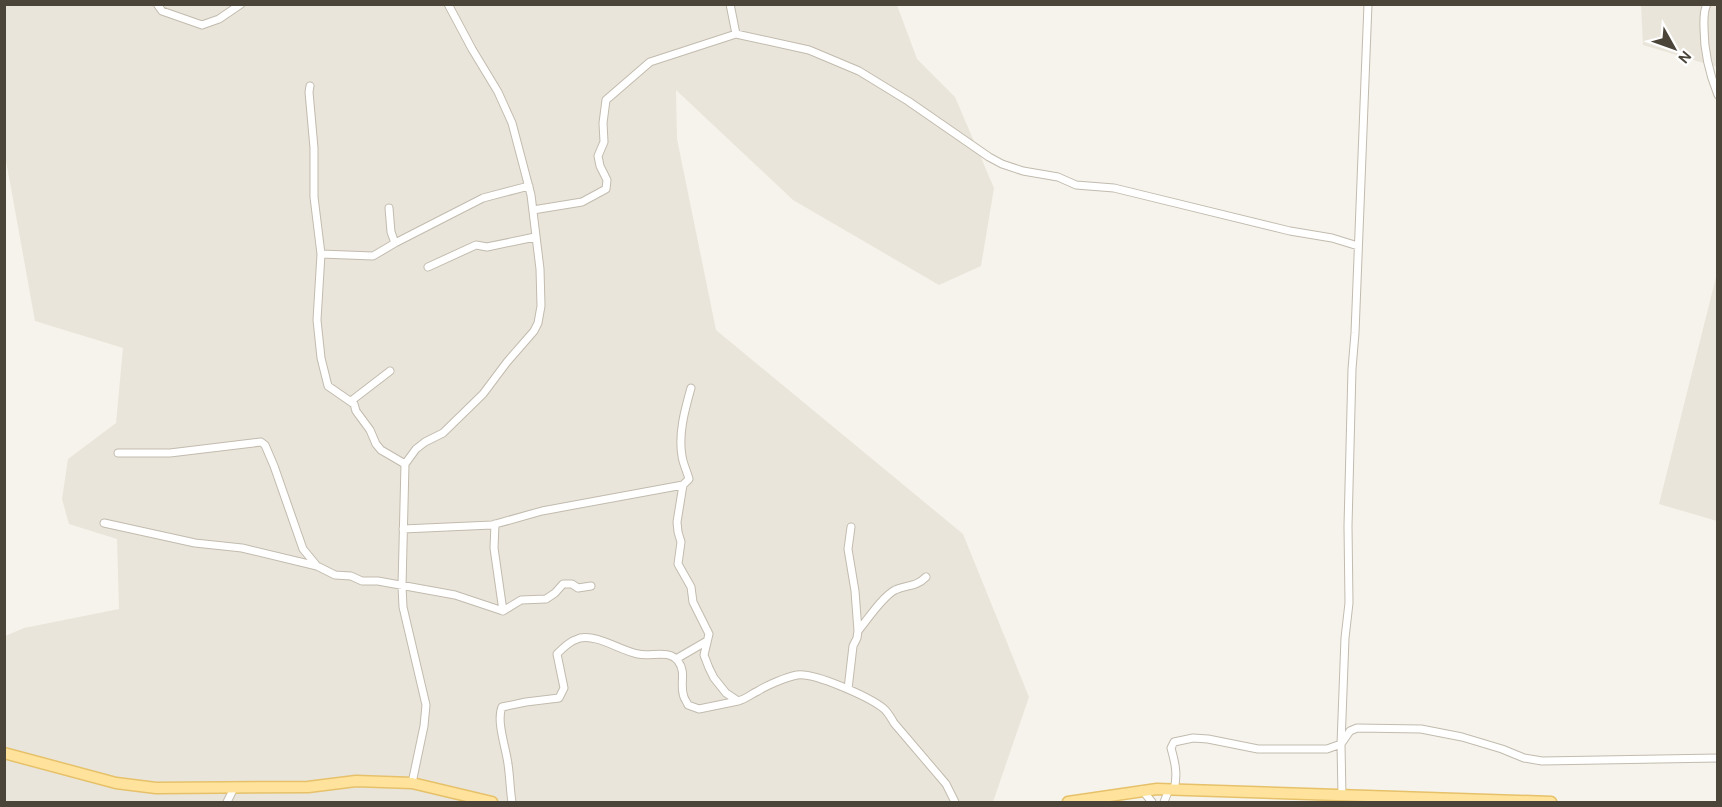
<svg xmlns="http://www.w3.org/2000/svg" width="1722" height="807" viewBox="0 0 1722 807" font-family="Karla,sans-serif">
	<rect width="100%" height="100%" fill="#f6f3ec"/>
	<!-- residential -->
	<path fill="#eae5da" d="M5,5H897L917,59L955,97L994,188L981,266L939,285L793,200L676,90L677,139L716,330L963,534L1029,697L993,802H5V636L24,628L119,609L117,539L69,524L62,499L68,459L116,423L123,348L35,321L5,155Z
		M1641,5H1717V67L1643,45Z
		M1717,273V521L1659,504Z"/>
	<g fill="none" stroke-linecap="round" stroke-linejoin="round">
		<defs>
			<path id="minor" d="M157,4L162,11L202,25L219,19L241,4
				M730,4L736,34
				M1707,4C1703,12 1704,20 1704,28C1704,52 1709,73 1718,95
				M310,86L309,92L314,148V197L321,254L317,320L321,358L328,386L354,404L356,411L370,430L376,444L381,450L405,464
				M389,208L391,232L395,243
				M533,210L582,202L606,189L607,180L600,166L598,156L604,142L603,123L606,100L650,62L736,34L809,50L859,71L908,101L989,157L1002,164L1023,171L1058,177L1076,185L1114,188L1290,231L1332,238L1358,246
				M321,254L373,256L395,243L483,198L529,186
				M428,267L476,245L487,247L535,237
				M351,401L390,371
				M118,453H170L261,442L265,445L274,466L303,549L317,566L335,575L351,576L362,581H378L455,595L503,611L494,548L495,524
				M683,485L677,522L678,532L681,542L678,564L691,587L693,602L709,634L704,655L709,668L714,678L726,693L738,701C746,699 751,694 758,691C767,685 787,677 797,675C814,672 869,697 883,708C888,712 891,718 894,723L946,784L955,802
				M104,523L195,543L242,548L317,566
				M403,529L492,525L542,511L683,485L689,479C687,471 683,464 682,456C678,434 685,409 691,388
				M503,611L521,600L546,599L555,593L563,584H572L578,588L591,586
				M858,631C868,619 882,597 895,590C907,584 915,588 926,577
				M676,659L707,641
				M848,689L853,646L857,638L858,631L855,591L848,549L851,527
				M412,783L424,726L426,705L403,607L402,586L405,464L416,449L425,442L443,433L483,394L507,362L534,331L538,323L541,306L540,269L531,195L512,123L498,92L472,49L448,4
				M1174,789C1178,775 1175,762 1171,748L1174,742L1193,738L1208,739L1258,749H1327L1341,744L1350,731L1357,728L1421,729L1462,737L1502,749L1524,758L1542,761L1718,758
				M1142,790L1152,802
				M1342,796L1341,744L1345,638L1349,603L1348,526L1352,369L1355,333L1368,4
				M227,802L234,788
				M512,802C510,790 510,777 508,764C506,748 496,721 502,707L526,702L559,698L564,688L557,654C564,647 570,641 580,638C597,634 621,651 638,654C651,657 669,649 678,661C687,673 679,684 684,697C685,700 687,702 688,705L699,709L738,701
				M1164,802L1169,789"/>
			<path id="primary" d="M4,753L116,783L156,788L308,787L356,781L412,783L492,802
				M1068,802L1157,789L1551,802"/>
		</defs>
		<!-- minor casing -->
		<use href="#minor" stroke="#c2bbae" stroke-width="9"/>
		<!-- primary casing -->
		<use href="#primary" stroke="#e6c16a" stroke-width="13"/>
		<!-- minor -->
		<use href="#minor" stroke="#fff" stroke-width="7"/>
		<!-- primary -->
		<use href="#primary" stroke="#ffe39c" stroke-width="10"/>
	</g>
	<!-- border -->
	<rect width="1722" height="807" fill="none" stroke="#4b4439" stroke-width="12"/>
	<!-- north arrow -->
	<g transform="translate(1674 48) rotate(130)" stroke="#ffffff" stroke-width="4.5" paint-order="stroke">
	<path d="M0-4.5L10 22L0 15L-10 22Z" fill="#4b4439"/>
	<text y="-9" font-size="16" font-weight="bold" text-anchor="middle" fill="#4b4439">N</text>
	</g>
</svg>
